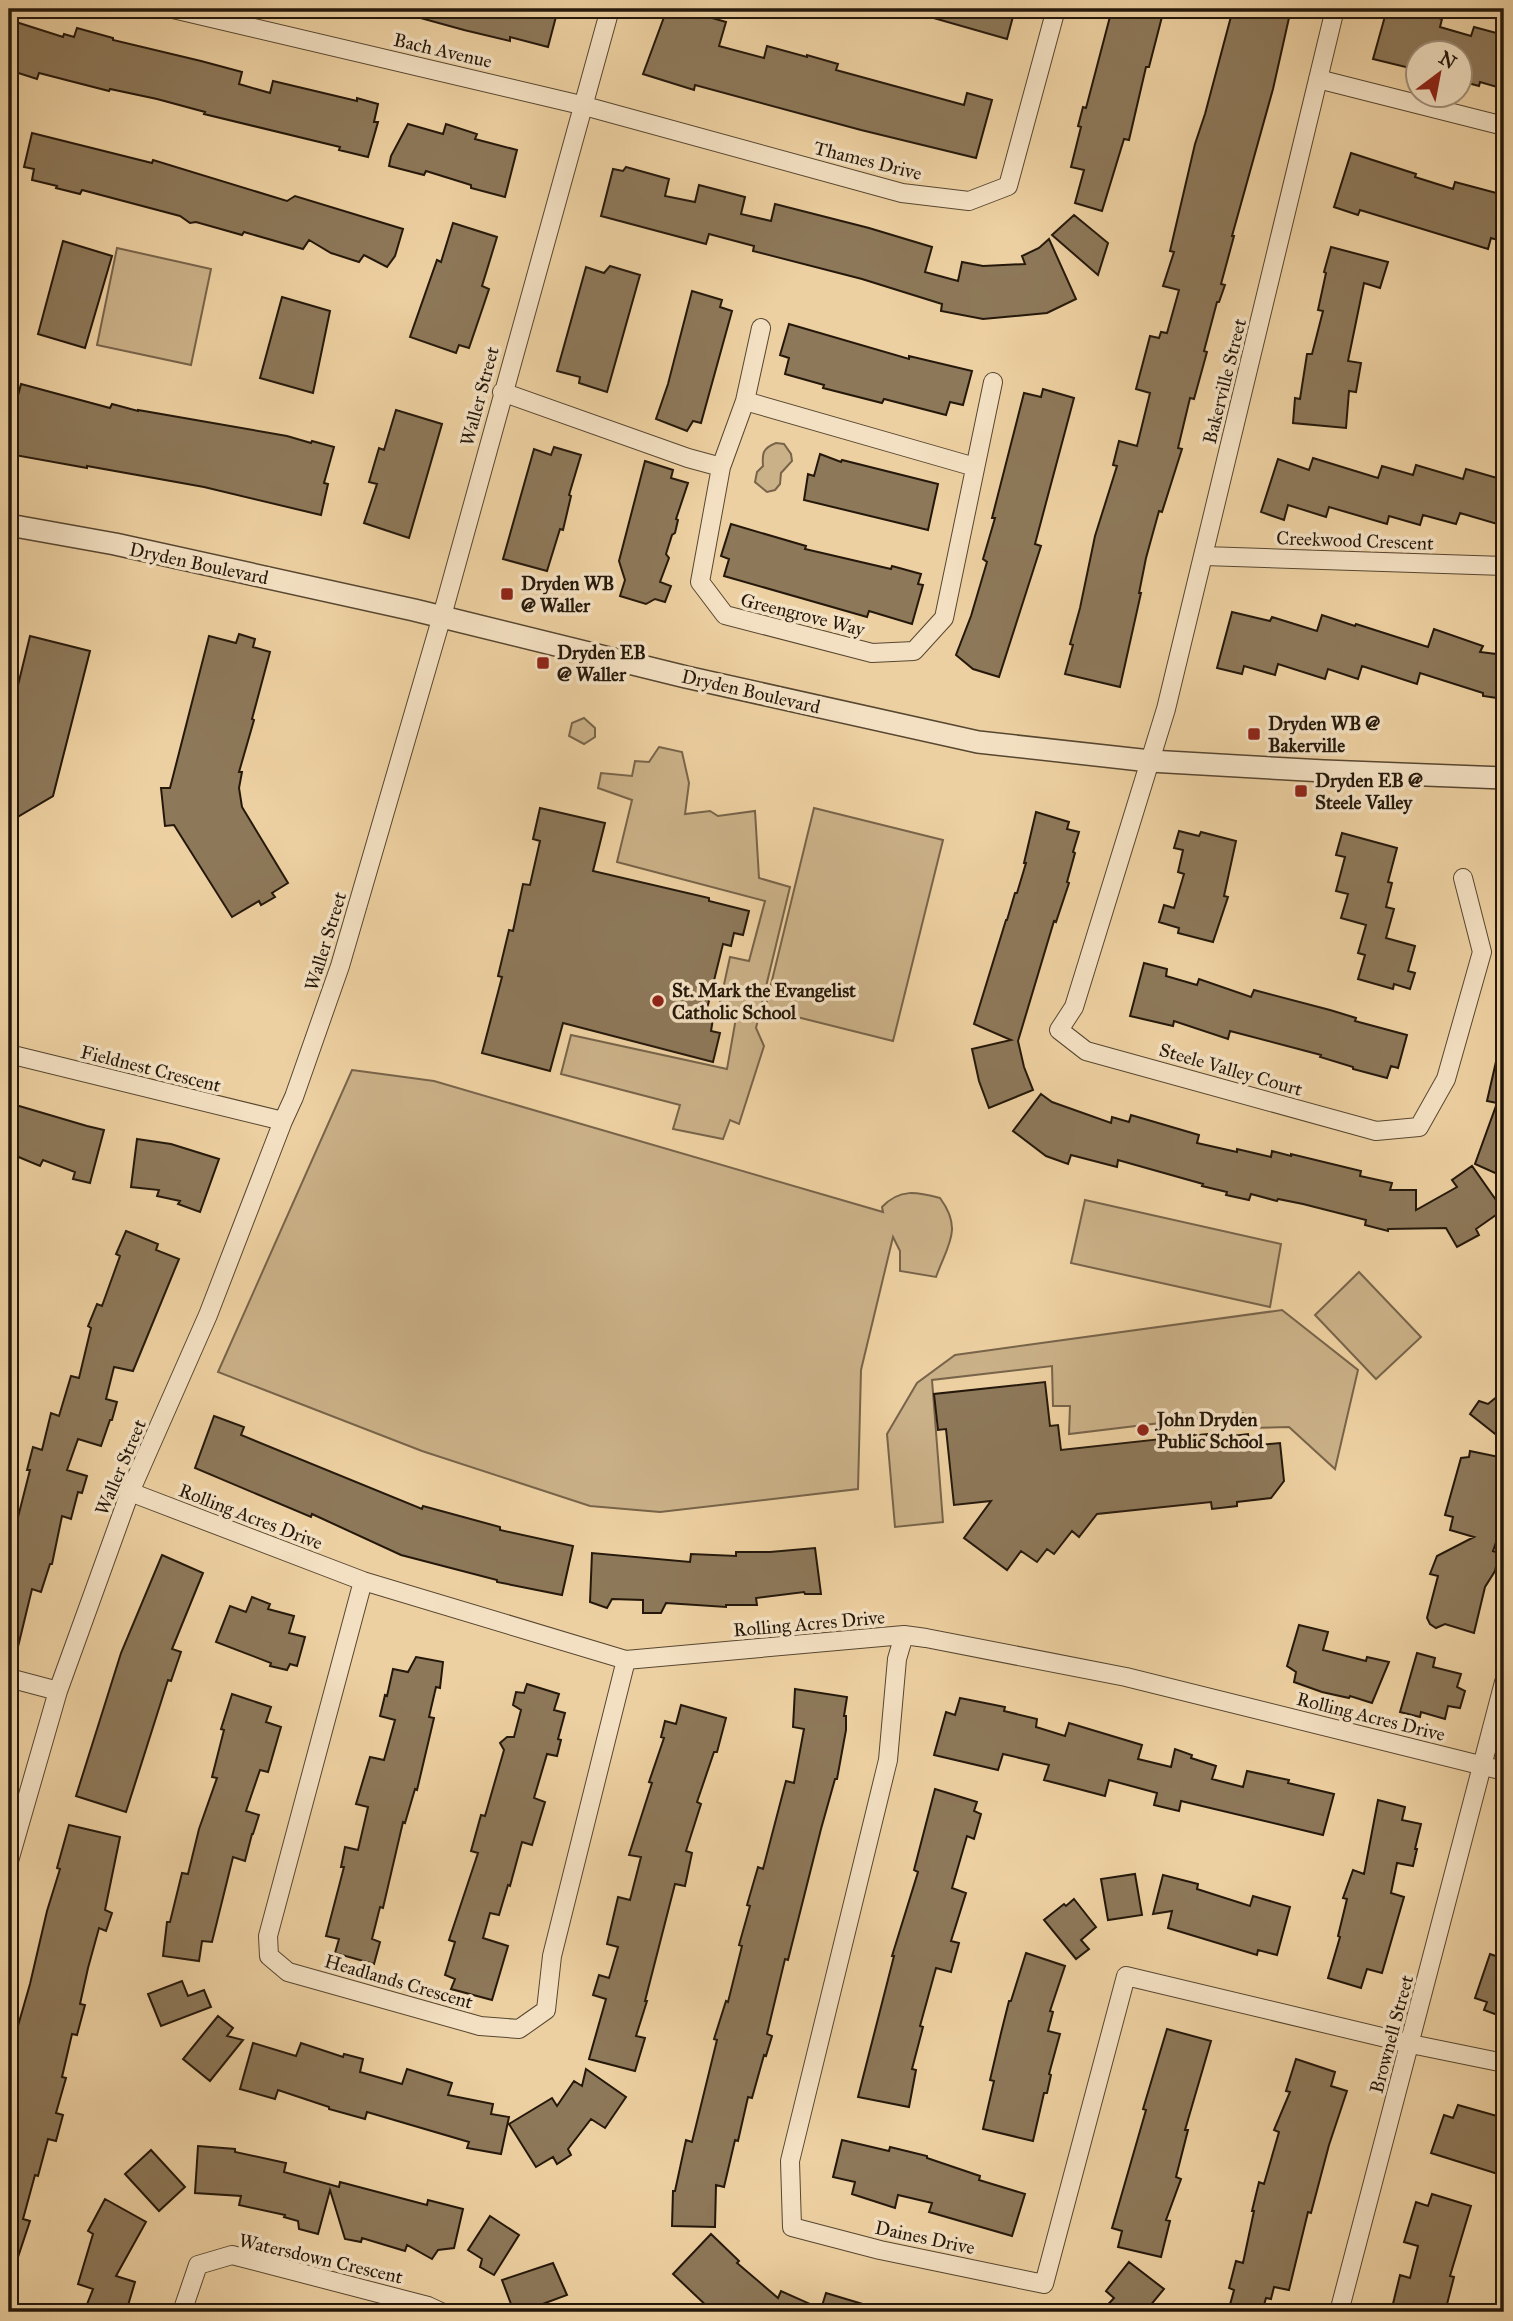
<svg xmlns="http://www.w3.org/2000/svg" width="1513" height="2321" viewBox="0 0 1513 2321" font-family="'IM FELL Great Primer',serif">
	<rect width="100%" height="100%" fill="#edd0a1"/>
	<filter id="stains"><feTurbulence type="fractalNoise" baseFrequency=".00286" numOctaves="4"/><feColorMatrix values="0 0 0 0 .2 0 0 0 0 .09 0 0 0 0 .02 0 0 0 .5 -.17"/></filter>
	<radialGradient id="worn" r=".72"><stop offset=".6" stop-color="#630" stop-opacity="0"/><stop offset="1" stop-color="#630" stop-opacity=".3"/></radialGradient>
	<!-- green -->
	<path fill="#cbb188" stroke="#78644a" stroke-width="2" d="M117,248L211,269L191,365L97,345Z
		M776,443L784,444L791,454L792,461L781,473L780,484L775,490L767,492L755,482L757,472L763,466C762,453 763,448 776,443Z
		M584,718L595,728V737L584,744L569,736L572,723Z
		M659,747L682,752L689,783L685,814L710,811L718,816L755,811L759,878L790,887L756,1028L764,1046L739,1124L730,1120L723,1139L673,1129L680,1105L561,1074L571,1035L727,1069L736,1018L718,1012L730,957L749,961L765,901L617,862L632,800L598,788L601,773L632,776L635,761L649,762Z
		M814,808L943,840L893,1041L765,1009Z
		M352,1070L434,1081L883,1212L882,1207C900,1188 917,1192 940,1198C963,1229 948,1244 936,1277L900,1271V1251L893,1237L861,1370L858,1489L660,1512L590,1506L422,1451L218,1372Z
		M1085,1200L1281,1244L1270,1307L1071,1263Z
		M1359,1272L1421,1337L1376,1379L1315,1315Z
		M1282,1310L1358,1370L1335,1469L1289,1427L1247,1428L1243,1413L1069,1434L1070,1406H1053L1052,1366L932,1380L943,1522L895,1527L887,1434L917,1383L955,1355Z"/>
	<!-- building -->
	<path fill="#8d7859" stroke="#25180b" stroke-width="2" d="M406,9H558L548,47L510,37V41L464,30L406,14Z
		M667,9H681L726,22L719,46L764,58L767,46L807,57V55L838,64L836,70L964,105L967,93L992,100L976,158L861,130L695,85L694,90L643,74Z
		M916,9H1015L1007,39L916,13Z
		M1112,9H1164L1149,67H1146L1129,140L1124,139L1102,211L1075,203L1084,170L1071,167L1081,127L1078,126L1083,107L1086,108Z
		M1233,9H1291L1273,89L1232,236H1234L1221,284L1225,285L1219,302H1217L1204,351L1207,352L1194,399L1190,398L1178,448L1182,449L1162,512L1159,511L1146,558L1139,593H1141L1120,687L1065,674L1073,645L1070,644L1080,608L1095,536L1117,466L1113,465L1119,441L1137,446L1150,393L1136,389L1150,336L1159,338L1161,332L1167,333L1179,290L1163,286L1174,252L1170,251L1195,144L1205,114Z
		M1387,9H1418V12L1442,19L1440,27L1471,36L1474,27L1504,35V89L1480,82L1479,86L1460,81V52H1418V70L1373,59Z
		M16,22L63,37L64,34L74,37L77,28L113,38V40L201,61L242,72L239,84L270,93L273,81L357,101V98L378,104L374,122H378L368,157L339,150L340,147L204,114L205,112L157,99L110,89L109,91L39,73L37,79L9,70V45Z
		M408,124L443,134L446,124L477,134L475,139L517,150L505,197L471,188V185L426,171L424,175L389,166L391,156Z
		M32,133L152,163L153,160L287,201L295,196L403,229L395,256L387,267L364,255L359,262L331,253L309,240L303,249L244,232L242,235L196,222L190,223L180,216L82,190L80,194L56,188L57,186L32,180L34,169L24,167Z
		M1351,153L1416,174L1415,177L1453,189L1455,182L1504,195V242L1491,238L1488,249L1360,210L1358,215L1334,207Z
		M626,167L669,179L665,196L695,202L699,185L745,197L741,214L771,221L775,204L869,228L932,247L925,272L958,281L962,262L983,266L1025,264L1022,256L1039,248L1049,239L1076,299L1047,313L983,319L941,311L942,304L862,279L753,251L754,246L709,234L706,244L601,216L613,169L623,171Z
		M1074,215L1108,243L1098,275L1052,235Z
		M453,223L497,237L482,286L489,289L483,307L469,348L459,345L456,353L410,337L437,260L441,262Z
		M63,241L112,256L85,348L38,334Z
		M1331,247L1388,262L1380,288L1364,283L1348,361L1361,363L1356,392L1349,391L1346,428L1293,423L1295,398L1300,399L1307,354H1312L1323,311L1318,310L1326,273L1324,272Z
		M610,266L640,275L607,392L579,383L580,377L557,371L586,267L604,273Z
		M692,291L722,300L720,307L732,311L701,423L693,421L687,431L656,419L668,384Z
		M282,297L330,311L313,393L260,378Z
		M789,324L909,359V356L972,371L963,405L950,402L946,415L884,399L882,403L823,388L824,385L785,374L789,358L780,355Z
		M21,384L110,408L112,404L138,411V410L287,436L311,443L312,441L334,447L324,483L328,484L321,515L204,487L87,466V468L9,454V422H11Z
		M1043,389L1074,398L1035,544L1041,546L999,677L973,669L956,655L971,616L987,562L983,559L995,518H992L1024,393L1041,397Z
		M396,410L442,424L409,538L364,523L377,484L369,482L379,448L384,450Z
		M554,447L581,455L569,495L571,496L563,530L560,529L547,571L503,559L534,449L551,455Z
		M820,454L841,462L842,460L938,484L928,530L804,500L808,474L814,476Z
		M1313,458L1378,478L1382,466L1413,475L1416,465L1463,479L1466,469L1504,480V526L1460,513L1456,524L1423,515L1420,525L1389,516L1387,524L1329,507L1326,517L1288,505L1284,520L1261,512L1278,459L1309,470Z
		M645,461L673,470L671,478L688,483L676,519L678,520L675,533L672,535L666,554L669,558L660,582L671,586L665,602L655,599L646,604L620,596L625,580L619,561Z
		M731,524L806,546L805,549L891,569L892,566L921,574L918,584L923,585L912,624L869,611L867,617L724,576L729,559L721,556Z
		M1232,612L1270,621L1272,617L1317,631L1322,615L1355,626L1356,624L1428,647L1434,629L1483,646L1480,652L1504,655V699L1483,696V693L1420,673L1417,684L1362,666L1358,679L1328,669L1325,679L1278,664L1275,675L1244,666L1242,674L1217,668Z
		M239,634L255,639L253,647L270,652L252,719L254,720L239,772H242L239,788L242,807L288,883L272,893L275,897L261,905L259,901L232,917L174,825L165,826L161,788H170L209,636L236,643Z
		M30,636L90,651L53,796L9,822V722Z
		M540,808L605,823L593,871L709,898V901L749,911L743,935L734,933L731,946L723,944L705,1017L713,1019L711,1031L720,1033L713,1062L563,1023L550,1071L482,1053L502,977L498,976L509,930L513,931L523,884L530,885L540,841L533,839Z
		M1036,812L1069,822L1067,829L1079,832L1073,852L1075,853L1067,882L1069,883L1056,922L1054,921L1018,1041L1024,1067L1033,1090L989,1108L979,1081L972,1049L1011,1040L974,1024L1006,920H1007L1015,893H1017L1026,863H1024Z
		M1179,831L1199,836L1201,832L1236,841L1224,896L1228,897L1213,942L1178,933L1179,928L1159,922L1164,905L1174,908L1184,874L1178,872L1183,850L1174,848Z
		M1342,833L1397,848L1388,882L1392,883L1386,907L1394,909L1386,938L1415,946L1408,971L1415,973L1410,989L1394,984L1393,989L1358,979L1365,955L1358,953L1366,925L1341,918L1348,894L1336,891L1345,857L1336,855Z
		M1144,963L1167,969L1166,976L1197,985L1199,979L1251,997L1254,990L1330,1010L1356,1018L1355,1021L1407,1035L1398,1068L1391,1066L1387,1078L1353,1069V1067L1320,1057L1321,1055L1230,1031L1228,1039L1174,1021L1173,1026L1130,1016Z
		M1498,1053L1504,1054V1177L1475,1164L1497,1103L1487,1101Z
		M1041,1094L1052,1102L1111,1123L1112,1117L1129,1122L1131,1115L1199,1135L1197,1143L1237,1152V1149L1271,1157L1272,1151L1291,1156V1154L1361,1171L1360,1176L1392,1183L1390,1190H1416V1210L1457,1187L1452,1180L1472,1166L1503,1210L1476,1229L1479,1235L1457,1247L1446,1228L1388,1229V1231L1365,1225L1366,1220L1303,1204L1278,1199L1277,1201L1251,1194L1249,1200L1226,1195L1227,1192L1202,1186L1203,1184L1118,1160L1117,1167L1071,1155L1068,1164L1046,1156L1013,1131Z
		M9,1103L87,1126L104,1130L90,1183L73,1179L75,1172L43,1160L40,1166L9,1153Z
		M137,1139L171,1144L219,1159L200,1212L178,1204L180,1201L157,1196L159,1190L131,1187Z
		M126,1231L158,1244L156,1250L179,1259L133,1371L114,1367L106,1399L117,1402L112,1420H110L101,1446L78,1439L67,1470L87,1476L82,1493L78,1492L71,1519L62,1516L52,1564H50L41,1592L32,1589L15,1659L9,1658V1524L16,1525L30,1470H27L33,1447L42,1450L51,1413L59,1416L71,1376L79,1378L91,1328L88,1326L97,1304L102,1306L120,1256L116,1254Z
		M1045,1382L1050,1426L1058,1425L1061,1450L1207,1434V1439L1248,1434L1250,1446L1280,1443L1284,1481L1271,1498L1237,1502V1506L1212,1509L1211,1502L1097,1514L1079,1537L1072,1531L1054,1554L1047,1549L1037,1562L1021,1551L1007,1570L964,1538L991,1501L954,1505L946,1429L938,1430L934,1394Z
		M1504,1391V1441L1470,1414L1479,1401L1488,1404Z
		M214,1416L244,1427L241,1435L422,1509L423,1506L500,1527V1530L573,1546L562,1595L497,1582V1580L401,1555L312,1514L311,1517L195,1468Z
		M1470,1451L1504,1458V1519L1493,1551L1499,1553L1495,1571L1485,1587L1474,1633L1445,1624L1436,1628L1430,1624L1427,1618L1438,1576L1430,1574L1437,1556L1474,1537L1450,1530L1453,1517L1445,1515L1461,1458L1469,1457Z
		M815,1548L821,1594H805L804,1592L756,1598L757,1605H726V1607L666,1603L661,1613H643V1600L612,1599L607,1608L590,1602L592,1553L690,1562L691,1554L736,1556V1552H770Z
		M162,1555L203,1573L172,1649L181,1652L171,1681L168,1680L126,1812L76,1796L121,1653Z
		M252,1597L270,1604L268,1609L294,1616L289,1633L305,1637L297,1666L290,1664L287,1670L270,1666L271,1663L216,1642L230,1606L246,1612Z
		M1299,1625L1328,1632L1323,1650L1366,1661L1367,1657L1389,1662L1372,1703L1350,1696L1349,1698L1322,1692L1294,1682L1296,1672L1287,1666Z
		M1417,1653L1435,1658L1433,1667L1461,1674L1457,1687L1465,1691L1460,1708L1448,1706L1445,1719L1421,1712L1420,1717L1400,1712Z
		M416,1657L443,1662L440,1688L436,1687L429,1717L434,1718L417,1790L415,1789L405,1823L403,1822L383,1908L380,1907L372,1939L380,1942L374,1964L335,1953L339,1939L326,1936L344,1867H341L345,1847L358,1850L368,1807L356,1804L370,1757L384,1760L395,1720L380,1716L385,1695L387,1696L393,1669L408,1672Z
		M527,1684L559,1694L554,1710L565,1713L558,1739L561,1740L557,1756L547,1754L534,1798L545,1802L532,1845L522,1842L510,1886L508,1885L499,1915L490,1913L483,1938L508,1946L492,2000L451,1989L455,1979L445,1975L455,1942L449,1940L478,1853L471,1851L481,1815L485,1816L504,1750L500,1743L507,1737H514L521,1710L513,1705L516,1692L524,1693Z
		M795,1689L847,1697L844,1716H846V1730L837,1779H835L821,1829L788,1960L785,1959L767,2034L772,2036L766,2056L764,2055L752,2098L748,2097L738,2141L735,2140L724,2187L716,2185L715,2227L672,2226L673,2191H675L686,2140L692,2142L717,2040L714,2039L726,2001L728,2002L742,1946L739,1945L750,1906L747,1905L758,1867L763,1869L786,1781L794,1783L804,1729L793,1727Z
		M232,1694L271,1707L266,1722L281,1727L268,1772L260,1770L246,1811L259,1815L253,1834H252L245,1861L233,1857L212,1942L202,1941L199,1961L163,1956L167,1922H170L182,1873L188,1874L199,1829L217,1778L212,1777L224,1730L221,1729Z
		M960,1698L1005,1707L1004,1711L1037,1719L1036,1727L1065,1736L1069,1723L1142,1745L1138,1759L1171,1767L1175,1749L1192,1755L1191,1758L1216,1766L1212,1779L1243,1787L1247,1771L1289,1780L1288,1783L1334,1794L1323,1835L1181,1801L1179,1811L1154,1805L1157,1793L1109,1780L1105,1796L1071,1787L1044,1780L1049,1765L1003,1754L998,1770L934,1755L946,1712L955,1715Z
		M681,1705L726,1718L717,1752H714L697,1802L701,1804L686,1851L692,1853L685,1886L675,1884L645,2001H647L636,2036L645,2038L635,2071L589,2059L606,1999L593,1995L599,1975L609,1978L618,1947L607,1944L618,1897L630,1900L641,1857L629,1855L652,1783L649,1782L664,1738L661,1737L665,1721L676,1724Z
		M935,1789L977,1802L974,1811L981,1814L974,1839L967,1836L952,1888L966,1893L951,1941L959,1943L951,1972L936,1968L920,2026L923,2027L912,2069L916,2070L909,2107L858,2097L894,1956H892L918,1872L914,1870Z
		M1378,1800L1405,1807L1402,1820L1421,1824L1415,1849H1417L1413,1866L1397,1863L1391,1893L1404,1897L1382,1973L1367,1969L1361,1988L1328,1978L1340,1937L1338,1936L1347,1899L1343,1898L1353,1870L1364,1874Z
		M69,1825L120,1837L105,1910L112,1913L106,1931L99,1928L88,1968L80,2004L85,2005L77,2035L72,2034L62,2077L66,2078L56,2113L63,2115L56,2141L48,2139L38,2176L35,2175L23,2219L30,2221L12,2275H9V2057L30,1984L47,1911L60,1869L57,1868Z
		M1135,1874L1142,1915L1108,1920L1101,1879Z
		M1163,1875L1198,1884L1197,1889L1250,1906L1253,1896L1290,1907L1277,1955L1258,1950L1257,1955L1168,1928L1172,1911L1153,1914Z
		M1074,1899L1096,1927L1081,1940L1089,1949L1076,1959L1044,1920L1064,1904L1066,1906Z
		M1026,1953L1065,1966L1050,2011L1053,2012L1048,2031L1060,2034L1049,2074L1051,2075L1047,2093H1044L1033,2141L983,2129L994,2081L990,2080L1001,2033L1009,2001H1011Z
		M1490,1954L1504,1959V2005L1500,2016L1484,2010L1487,2002L1475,1998Z
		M182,1981L188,1996L204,1990L211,2007L161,2026L148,1994Z
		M218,2016L233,2028L227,2036L243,2040L210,2081L183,2059Z
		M1167,2029L1211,2041L1185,2130H1188L1176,2177L1181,2179L1166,2220L1170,2221L1161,2257L1118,2247L1122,2231L1112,2228L1146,2110L1143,2109Z
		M253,2043L296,2056L301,2043L343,2057L344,2054L363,2059L360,2072L402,2084L407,2069L452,2083L448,2095L493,2104L491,2114L509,2117L501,2154L467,2148L469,2142L367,2112L365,2119L329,2109V2107L278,2090L275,2099L240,2089Z
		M1296,2059L1335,2072L1331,2086L1347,2091L1329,2145L1311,2213L1308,2212L1289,2290L1274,2287L1271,2299L1266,2298L1262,2312H1228L1234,2290L1229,2288L1236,2261L1243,2263L1254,2211H1252L1259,2182L1264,2184L1279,2132L1274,2130L1290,2092L1286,2091Z
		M586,2069L626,2097L605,2128L591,2119L568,2149L571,2155L557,2164L553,2157L536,2167L509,2124L552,2098L557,2106L574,2081L582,2086Z
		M1458,2105L1504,2118L1500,2130L1504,2132V2154L1498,2174L1431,2153L1444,2115L1453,2118Z
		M842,2140L889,2151L890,2147L927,2156V2158L980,2176L979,2180L1025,2194L1012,2236L929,2212L932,2203L898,2195L895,2208L852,2194L855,2182L833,2177Z
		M198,2146L235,2149V2152L286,2163L284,2172L339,2187L340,2182L427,2205L428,2200L463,2209L454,2248L438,2250L432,2259L407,2245L405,2251L362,2238L361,2242L345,2239L330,2190L318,2234L299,2229L298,2221L284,2217L285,2215L239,2205L241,2196L195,2193Z
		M151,2150L185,2187L159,2211L125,2174Z
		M1432,2194L1471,2206L1450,2276L1454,2277L1445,2312H1391L1400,2275L1410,2278L1418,2246L1404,2242L1416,2202L1428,2206Z
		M105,2199L146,2222L116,2276L135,2282L126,2312H84L93,2289L78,2284L93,2234L88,2231Z
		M490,2216L519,2235L494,2275L480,2267L482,2259L468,2250Z
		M711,2234L739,2261L737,2263L778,2298L781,2291L821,2309L826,2293L876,2308L875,2312H713L673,2274Z
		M1129,2262L1164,2289L1145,2312H1101L1114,2298L1106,2291Z
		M553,2263L567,2295L521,2312H514L502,2280Z"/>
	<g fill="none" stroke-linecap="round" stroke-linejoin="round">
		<defs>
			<path id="minor" d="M173,9L581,105L902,193L969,201L1008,186L1056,9
				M1335,9L1166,709L1074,1007L1059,1030L1086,1051L1376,1131L1419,1127L1446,1079L1482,952L1463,878
				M1318,79L1504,126
				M761,328L745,401L721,467L700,582L725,615L872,653L914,651L944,618L993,382
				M502,392L688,458L721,467
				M745,401L975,467
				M1204,556L1504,566
				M9,1054L283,1121
				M130,1492L363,1581L626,1660L904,1635L926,1638L1126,1677L1504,1771
				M363,1581L268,1936L269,1956L288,1972L480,2026L519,2029L546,2010L552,1956L626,1660
				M904,1635L897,1659L888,1760L790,2161L792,2227L880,2250L1044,2284L1126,1976L1411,2044L1504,2063
				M9,1678L58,1691
				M9,1861L58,1691L130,1492L208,1315L283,1121L294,1097L340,966L442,616L610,9
				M182,2312L198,2265L232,2255L428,2306L441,2312
				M1339,2312L1504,1682"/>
			<path id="tertiary" d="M9,525L115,544L414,610L686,677L978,742L1150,761L1324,771L1504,778"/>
		</defs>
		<!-- minor casing -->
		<use href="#minor" stroke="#574630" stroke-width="20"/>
		<!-- tertiary casing -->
		<use href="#tertiary" stroke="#574630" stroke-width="24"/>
		<!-- minor -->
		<use href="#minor" stroke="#f3e0c2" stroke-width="18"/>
		<!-- tertiary -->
		<use href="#tertiary" stroke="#f3e0c2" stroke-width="21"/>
	</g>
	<!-- markers -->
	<g fill="#8f2418" stroke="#f3e0c2" stroke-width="2.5">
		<rect x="500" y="587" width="14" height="14" rx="3.5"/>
		<rect x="536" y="656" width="14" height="14" rx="3.5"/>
		<rect x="1247" y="727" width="14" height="14" rx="3.5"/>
		<rect x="1294" y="784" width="14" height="14" rx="3.5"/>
		<circle cx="658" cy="1001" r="7"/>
		<circle cx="1143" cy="1430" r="7"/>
	</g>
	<g text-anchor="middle" stroke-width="7" stroke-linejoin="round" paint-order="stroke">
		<!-- street labels -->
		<g font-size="19" fill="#25180b" stroke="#f3e0c2">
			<text transform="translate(443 50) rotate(13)" y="7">Bach Avenue</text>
			<text transform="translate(868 160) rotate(14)" y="7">Thames Drive</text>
			<text transform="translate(1224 381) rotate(-76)" y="7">Bakerville Street</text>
			<text transform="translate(479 396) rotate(-75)" y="7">Waller Street</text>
			<text transform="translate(1355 540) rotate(2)" y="7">Creekwood Crescent</text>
			<text transform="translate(199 563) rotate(12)" y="7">Dryden Boulevard</text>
			<text transform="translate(803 614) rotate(14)" y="7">Greengrove Way</text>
			<text transform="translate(751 691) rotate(13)" y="7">Dryden Boulevard</text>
			<text transform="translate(325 941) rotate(-73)" y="7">Waller Street</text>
			<text transform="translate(151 1068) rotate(14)" y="7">Fieldnest Crescent</text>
			<text transform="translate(1231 1069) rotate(16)" y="7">Steele Valley Court</text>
			<text transform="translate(120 1467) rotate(-67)" y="7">Waller Street</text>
			<text transform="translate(251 1516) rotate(21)" y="7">Rolling Acres Drive</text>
			<text transform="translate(809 1623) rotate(-5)" y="7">Rolling Acres Drive</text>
			<text transform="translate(1371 1716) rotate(14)" y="7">Rolling Acres Drive</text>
			<text transform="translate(399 1981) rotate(16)" y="7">Headlands Crescent</text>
			<text transform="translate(1391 2034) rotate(-75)" y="7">Brownell Street</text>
			<text transform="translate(925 2237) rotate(12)" y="7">Daines Drive</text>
			<text transform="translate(321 2258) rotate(13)" y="7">Watersdown Crescent</text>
		</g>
		<!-- poi labels -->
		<g font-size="19" font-weight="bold" fill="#25180b" stroke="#f3e0c2" text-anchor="start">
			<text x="521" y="590">Dryden WB<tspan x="521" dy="22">@ Waller</tspan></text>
			<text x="557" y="659">Dryden EB<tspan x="557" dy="22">@ Waller</tspan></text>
			<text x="1268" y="730">Dryden WB @<tspan x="1268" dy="22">Bakerville</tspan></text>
			<text x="1315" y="787">Dryden EB @<tspan x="1315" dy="22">Steele Valley</tspan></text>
			<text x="672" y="997">St. Mark the Evangelist<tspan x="672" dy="22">Catholic School</tspan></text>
			<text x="1157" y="1426">John Dryden<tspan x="1157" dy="22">Public School</tspan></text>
		</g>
	</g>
	<!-- margin -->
	<rect width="1513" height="2321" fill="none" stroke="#edd0a1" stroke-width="35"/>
	<rect x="10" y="10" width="1492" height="2300" fill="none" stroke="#25180b" stroke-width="3.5"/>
	<rect x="18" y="18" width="1478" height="2286" fill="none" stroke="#25180b" stroke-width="2"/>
	<!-- north arrow -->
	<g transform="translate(1439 74) rotate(32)"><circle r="33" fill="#f3e0c2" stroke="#a19079" stroke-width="2"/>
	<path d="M0-5L12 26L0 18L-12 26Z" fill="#8f2418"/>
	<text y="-10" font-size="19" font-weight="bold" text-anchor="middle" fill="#25180b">N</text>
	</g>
	<rect width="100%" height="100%" filter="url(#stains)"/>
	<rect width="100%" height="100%" fill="url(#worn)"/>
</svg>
